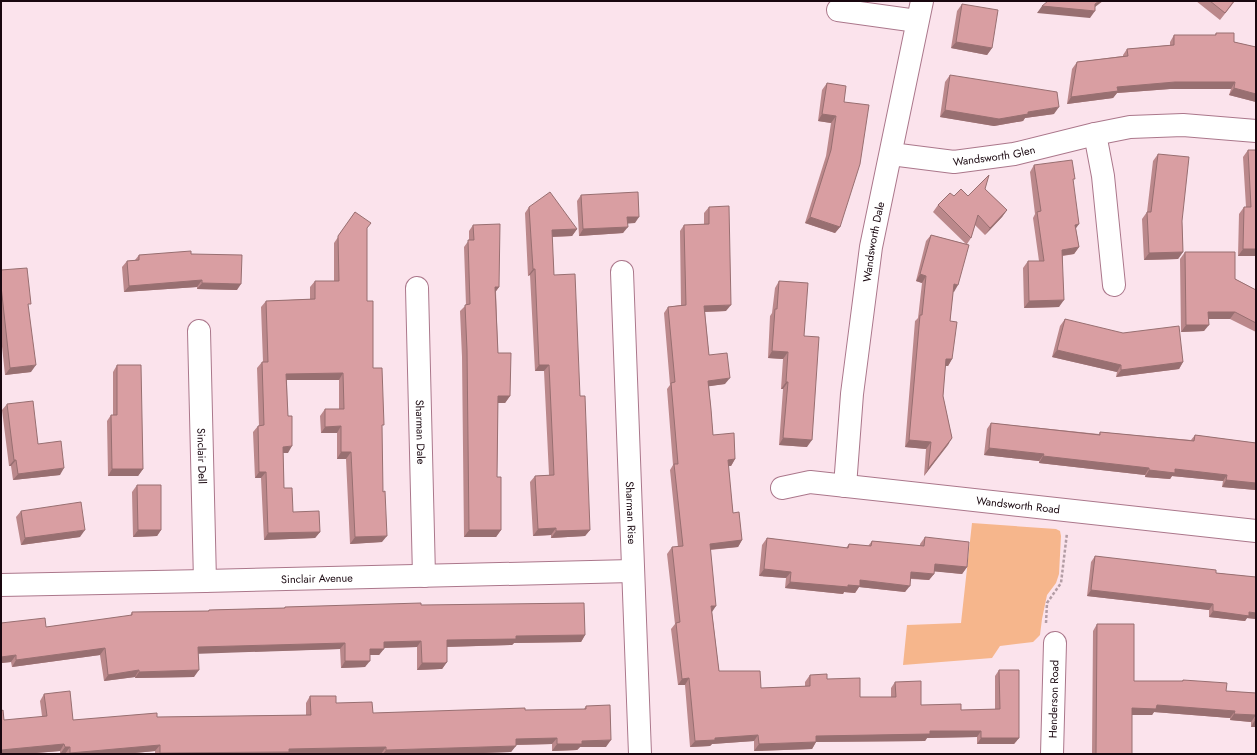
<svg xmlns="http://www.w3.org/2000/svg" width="1257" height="755" viewBox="0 0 1257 755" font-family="Jost,sans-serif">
	<rect width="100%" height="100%" fill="#fbe3ec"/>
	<!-- green -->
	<path fill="#f6b68c" d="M972,523L1056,529L1060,531L1061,536L1059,574L1056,583L1047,595L1042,619L1040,635L1033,642L1000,646L992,658L903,665L907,625L961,623Z"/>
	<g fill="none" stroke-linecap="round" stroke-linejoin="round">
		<defs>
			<g id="street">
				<path d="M838,10L917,21"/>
				<path d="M1095,134L1103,176L1114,285"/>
				<path id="s1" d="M891,154L954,162L1014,154L1095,134L1130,127L1183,125L1256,131"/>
				<path id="s2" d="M622,272L640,754"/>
				<path id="s3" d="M417,288L424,576"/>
				<path id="s4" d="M199,331L205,581"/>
				<path id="s5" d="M845,486L852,394L871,247L922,1"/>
				<path id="s6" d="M782,488L810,482L1256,531"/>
				<path id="s7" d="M1,585L205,581L632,571"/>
				<path id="s8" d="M1052,754L1055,643"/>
			</g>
		</defs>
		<!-- street casing -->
		<use href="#street" stroke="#ab778b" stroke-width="24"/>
		<!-- path -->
		<path stroke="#b39da5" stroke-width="2.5" stroke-dasharray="3 2" stroke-linecap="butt" d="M1046,623L1047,603L1061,583L1067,533"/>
		<!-- street -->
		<use href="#street" stroke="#fff" stroke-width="22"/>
	</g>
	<!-- wall -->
	<path fill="#bb888b" d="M1196,1H1235L1220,20Z
		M962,4L992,48L987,55L951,48L957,11Z
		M1216,33L1234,42L1256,47V102L1229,95L1231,89H1170L1117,93L1113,98L1067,104L1072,69L1077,62L1123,56V55L1127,49L1170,45V42L1174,35H1215Z
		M950,75L1054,114L1025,118L1023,121L994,126L940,117L945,82Z
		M827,83L844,102L840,227L835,233L805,223L826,156L831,123L818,121L822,90Z
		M1248,150L1256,256H1238L1239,214L1244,207H1246L1243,157Z
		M1158,154L1182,221L1183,252L1178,259L1144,260L1142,219L1147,212L1153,161Z
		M1034,165L1073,181L1076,229L1079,247L1074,254L1063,256L1059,307L1024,308L1023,268L1028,261H1039L1033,218L1035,214L1030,172Z
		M985,189L1007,210L1002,217L985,235L975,225L971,238L967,244L953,291L950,321L952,359L948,366H945L943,396L952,438L924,476L926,449L905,447L915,321L918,318L922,283L916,281L926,241L931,235L966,244L933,212L938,205L954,196H968Z
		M581,195L635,223H627L623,233L579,236L577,201Z
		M529,207L577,229L572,236L552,237L554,275L580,396L590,530L585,536L551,538V535L533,536L530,482L535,476L549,475L544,371H535L530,275L528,276L525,213Z
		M709,207L726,311L705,312L709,355L725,384L709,386L713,435L735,459L731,466H728L733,513L742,540L738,547L710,550L712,612L719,671L761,688L805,686V682L810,675L827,679L860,697H891V688L895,682L921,705L961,710L995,709V676L999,670L1019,738L1014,744H977V737L927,738L925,741L816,742L812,749L754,751V741L712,744L710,746L690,747L685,685H678L671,629L675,624L667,554L672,547H678L670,470L673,465L667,389L670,385L664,313L668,307L681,305L680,231L684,225L704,224V213Z
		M355,212L367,228V301L373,368L382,427V542L350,544L346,459H337V433H321L320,416L325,409H339V380H287L288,453H283L284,488L293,512L320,532L315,538L264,540L261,478H255L253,432L258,426H259L257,368L262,362H263L261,307L266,301L310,299V287L315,281H334V243Z
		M473,225L499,287L496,291L498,353L510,396L505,403H498L497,477L501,530L496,537H464L462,357L460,311L466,305L464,247L469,240V231Z
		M1185,252L1256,290V332L1230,319H1208L1204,331L1181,332L1180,259Z
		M191,254L237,290L197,289V287L124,292L122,267L127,261L135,260L139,255Z
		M1,270L31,372L5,375L1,337Z
		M779,281L804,336L807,447L779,445L783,389H781L783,359L768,358L770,316L772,313L775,288Z
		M1065,319L1183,362L1179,369L1116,377L1117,372L1052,357L1060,326Z
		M117,365L143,469L138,476H108L107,421L111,415H113V372Z
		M7,404L38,444L60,475L13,480L11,466H9L2,410Z
		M991,423L1099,434L1100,432L1191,440L1195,435L1256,443V490L1222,487L1223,481L1172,476L1170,479L1145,477V475L1039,463V461L984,455L987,429Z
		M137,485L161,530L157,536L133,537L132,492Z
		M21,511L80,537L21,545L16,517Z
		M925,537L967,567L962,574L934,571V574L929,580L911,579L905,592L859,587L855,593L844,592L843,594L785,588L786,578L759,576L762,545L767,538L846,548L849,544L868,546L872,541L920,546V544Z
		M1095,556L1216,573L1256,577V619L1247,618L1245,621L1209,617V610L1087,596L1091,562Z
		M421,605L585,635L581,642L514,643L512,645L447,647V662L442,669H440L417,670V647L384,648L379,655H370L365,667L341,668L340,649L198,653L194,677L135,678V677L104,681L100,655L12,667L11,662L1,663V623L46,627L130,616L132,612L208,611L209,610L284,608L285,607Z
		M1097,624L1134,681H1182L1183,680L1226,691L1256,693V727H1251V722L1230,720V718L1154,712L1152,715H1132V754H1092L1093,631Z
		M44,694L73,720L157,717L306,715V703L310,696L373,713L584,709L586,706L606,747H580L577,750L552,751V744L516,745L511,752L457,754H155V751L125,754H60V751L24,754H1L42,716L40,701Z"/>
	<!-- shaded-wall -->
	<path fill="#986f71" d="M1099,1H1103L1091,10L1095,11L1090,18L1037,13L1042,6L1095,4Z
		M956,42L992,48L987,55L951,48Z
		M1175,82H1235L1231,89H1170L1117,93L1113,98L1067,104L1071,97L1117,87Z
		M1234,88L1256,94V102L1229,95Z
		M1059,107L1054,114L1025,118L1023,121L994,126L940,117L945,110L1028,112Z
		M822,114L836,116L831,123L818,121Z
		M1007,210L1002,217L985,235L990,228Z
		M627,217H639L635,223L623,224Z
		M810,217L840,227L835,233L805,223Z
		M1079,224L1074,231L1075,225Z
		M628,227L623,233L579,236L583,229Z
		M577,229L572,236L547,237L552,230Z
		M1079,247L1074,254L1058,256L1062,250Z
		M1243,249H1256V256H1238Z
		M1183,252L1178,259L1144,260L1149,253Z
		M533,269H535L530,275L528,276Z
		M920,274L926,276L922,283L916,281Z
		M202,280L197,287L124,292L129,286Z
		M202,283L241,284L237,290L197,289Z
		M954,284L958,285L954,292L949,290Z
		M495,287H499L494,294Z
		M1064,300L1059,307L1024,308L1029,301Z
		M731,305L726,311L700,312L704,306Z
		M1208,312H1235L1230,319H1203Z
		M1186,325H1209L1204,331L1181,332Z
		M1057,350L1121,365L1117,372L1052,357Z
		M772,351L788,352L783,359L768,358Z
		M946,359H952L948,366H941Z
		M1183,362L1179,369L1116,377L1121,370Z
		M36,365L31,372L5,375L10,368Z
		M539,365H549L544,371H535Z
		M343,373L339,380H282L286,374Z
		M730,378L725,384L704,387L708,381Z
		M786,382H788L783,389H781Z
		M498,396H510L505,403H493Z
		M341,426L337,433H321L325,427Z
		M783,438L812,440L807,447L779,445Z
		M952,438L948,445L924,476L928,469Z
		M909,440L931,442L926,449L905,447Z
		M292,446L288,453H278L283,447Z
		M989,448L1044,454L1039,461L984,455Z
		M341,452H351L346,459H337Z
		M1043,456L1149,468L1145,475L1039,463Z
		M735,459L731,466H723L728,460Z
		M14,460H16L11,466H9Z
		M64,468L60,475L13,480L18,474Z
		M112,469H143L138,476H108Z
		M1175,469L1227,475L1223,481L1172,476L1170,479L1145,477L1149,470Z
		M259,472H266L261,478H255Z
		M1226,480L1256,483V490L1222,487Z
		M556,528L551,535L533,536L538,529Z
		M85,530L80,537L21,545L25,538Z
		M138,530H161L157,536L133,537Z
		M469,530H501L496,537H464Z
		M590,530L585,536L551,538L556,531Z
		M320,532L315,538L264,540L268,533Z
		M387,536L382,542L350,544L355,537Z
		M742,540L738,547L705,550L710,544Z
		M935,564L967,567L962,574L930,571Z
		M764,569L791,572L786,578L759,576Z
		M911,572L934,574L929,580L907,578Z
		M860,580L910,586L905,592L859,587L855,593L844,592L843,594L785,588L790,582L848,585Z
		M1091,590L1213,604L1209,610L1087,596Z
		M711,606H716L712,612Z
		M1213,611L1256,613V619L1247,618L1245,621L1209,617Z
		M585,635L581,642L514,643L512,645L442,647L447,640L516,636Z
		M421,641L417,647L379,648L384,642Z
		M345,643L340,649L193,654L198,647Z
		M105,648L100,655L12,667L16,660Z
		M370,649H384L379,655H365Z
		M16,655L11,662L1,663V657Z
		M345,661H370L365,667L341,668Z
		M447,662L442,669H440L417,670L422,663Z
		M139,670L135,677L104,681L108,675Z
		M199,670L194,677L135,678L139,672Z
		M689,678L685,685H678L682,679Z
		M1157,705L1235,711L1230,718L1154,712L1152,715H1127L1132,708Z
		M1234,714L1256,715L1251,722L1230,720Z
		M1255,720H1256V727H1251Z
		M930,731H981L977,737L927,738L925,741L812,742L816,736Z
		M758,735L754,741L712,744L710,746L690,747L695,741L715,738Z
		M557,738L552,744L511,745L516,739Z
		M981,738H1019L1014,744H977Z
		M611,740L606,747H580L577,750L552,751L557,744L582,741Z
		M816,742L812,749L754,751L759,744Z
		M64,744L60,751L24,754H1V750Z
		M160,745L155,751L125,754H69L70,753Z
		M516,746L511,752L457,754H383L386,750Z
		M65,747H70L65,754H60Z
		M386,747L381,754H160V753L289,749Z"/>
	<!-- building -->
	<path fill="#d99ea2" stroke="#986f71" d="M1048,1H1099L1095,4V11L1042,6Z
		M1210,1H1234L1225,13Z
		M962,4L998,10L992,48L956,42Z
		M1216,33H1234V42L1256,47V94L1234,88L1235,82H1175L1117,87L1118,91L1071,97L1077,62L1128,56L1127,49L1174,45V35H1216Z
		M950,75L1057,92L1059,107L1028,112V114L999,119L945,110Z
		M827,83L846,86L844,102L869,105L860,164L840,227L810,217L831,150L836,116L822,114Z
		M1248,150H1256V249H1243L1244,207H1251Z
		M1158,154L1189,157L1182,221L1183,252L1149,253L1147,212H1151Z
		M1072,160L1075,179H1073L1079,224L1075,225L1079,247L1062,250L1064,300L1029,301L1028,261H1044L1037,212L1041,211L1034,165Z
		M989,175L985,189L1007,210L990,228L978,215L971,238L938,205L950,193L954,196L961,189L968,196Z
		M550,192L577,229L552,230L554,275L575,274L580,396H585L590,530L556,531V528L538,529L535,476L554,475L549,365H539L535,269H533L529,207Z
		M638,192L639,217H627L628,227L583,229L581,195Z
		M729,206L731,305L704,306L709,355L727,353L730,378L708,381L711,409L713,435L734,433L735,459L728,460L733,513L739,512L742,540L710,544L716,606H711L719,671H760L761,688L810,686V675L827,674V679L860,678V697H896L895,682L921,681V705L961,704V710L1000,709L999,670H1019V738H981V731H930V734L816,736V742L759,744L758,735L715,738V740L695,741L689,678L682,679L676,623L680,622L672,547L683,546L674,464H678L671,383L675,382L668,307L686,305L684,225L709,224V207Z
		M355,212L371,223L367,228V301H373V368H382L384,425H382L383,492L385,491L387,536L355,537L351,452H341V426L325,427V409H344L343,373L286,374L288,416H292V446L283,447L284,488H292L293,512L319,511L320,532L268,533L266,472H259L258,426L264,425L262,362H268L266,301L315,299V281H339L338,236Z
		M500,224L499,287H495L498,353H511L510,396H498L497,477H501V530H469L467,350L465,305L470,304L468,240H474L473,225Z
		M931,235L969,245L958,285L954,284L950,321L957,322L952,359H946L943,396L952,438L928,469L931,442L909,440L920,315H922L926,276L920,274Z
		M191,251V254L242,255L241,284L202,283V280L129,286L127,261L139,260V255Z
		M1185,252H1235V279L1256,290V323L1235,312H1208L1209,325H1186Z
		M27,268L31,304H28L36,365L10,368L1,286V270Z
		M779,281L808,283L804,336L819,337L812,440L783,438L788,382H786L788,352L772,351L775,309H777Z
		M1065,319L1123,333L1179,326L1183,362L1121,370V365L1057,350Z
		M117,365H141L143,469H112L111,415H117Z
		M33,401L38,444L61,441L64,468L18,474L16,460H14L7,404Z
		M991,423L1100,435V432L1194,441L1195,435L1256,443V483L1226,480L1227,475L1175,469V473L1149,470V468L1043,456L1044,454L989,448Z
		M137,485H161V530H138Z
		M81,502L85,530L25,538L21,511Z
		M925,537L969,542L967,567L935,564L934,574L911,572L910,586L860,580V586L848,585V587L790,582L791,572L764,569L767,538L848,548L849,544L871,546L872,541L924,546Z
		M1095,556L1216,570V573L1256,577V613L1249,612V616L1213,611V604L1091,590Z
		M421,603V605L584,603L585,635L516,636V639L447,640V662L445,663H422L421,641L384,642V649H370V661H345V643L198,647L199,670L139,672V670L108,675L105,648L16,660V655L1,657V623L45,618L46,627L132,615V612L209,611V610L285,608V607Z
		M1097,624H1134V681H1183V680L1227,683L1226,691L1256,693V720H1255L1256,715L1234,714L1235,711L1157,705L1156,709L1132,708V754H1096Z
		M70,691L73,720L157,713V717L311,715L310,696H336V703L372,702L373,713L525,708V710L586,709V706L610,705L611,740L582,741V744H557V738L516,739V746L386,750V747L289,749V752L160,753V745L70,753V747H65L64,744L1,750V711L3,710L4,720L47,716L44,694Z"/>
	<g text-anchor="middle" stroke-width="3" stroke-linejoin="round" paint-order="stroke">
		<!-- street labels -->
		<g font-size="11" fill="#19070f" stroke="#f8f8f8">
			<text dy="4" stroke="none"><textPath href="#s1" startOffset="104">Wandsworth Glen</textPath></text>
			<text dy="4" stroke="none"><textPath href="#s5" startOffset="246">Wandsworth Dale</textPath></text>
			<text dy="4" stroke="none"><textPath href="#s3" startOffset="144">Sharman Dale</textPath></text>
			<text dy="4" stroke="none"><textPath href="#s4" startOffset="125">Sinclair Dell</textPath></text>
			<text dy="4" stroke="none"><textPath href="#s6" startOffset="238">Wandsworth Road</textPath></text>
			<text dy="4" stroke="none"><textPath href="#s2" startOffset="241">Sharman Rise</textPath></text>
			<text dy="4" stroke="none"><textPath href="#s7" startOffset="316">Sinclair Avenue</textPath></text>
			<text dy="4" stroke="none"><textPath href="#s8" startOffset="55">Henderson Road</textPath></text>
		</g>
	</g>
	<!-- border -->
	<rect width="1257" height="755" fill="none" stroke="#19070f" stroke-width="4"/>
</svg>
